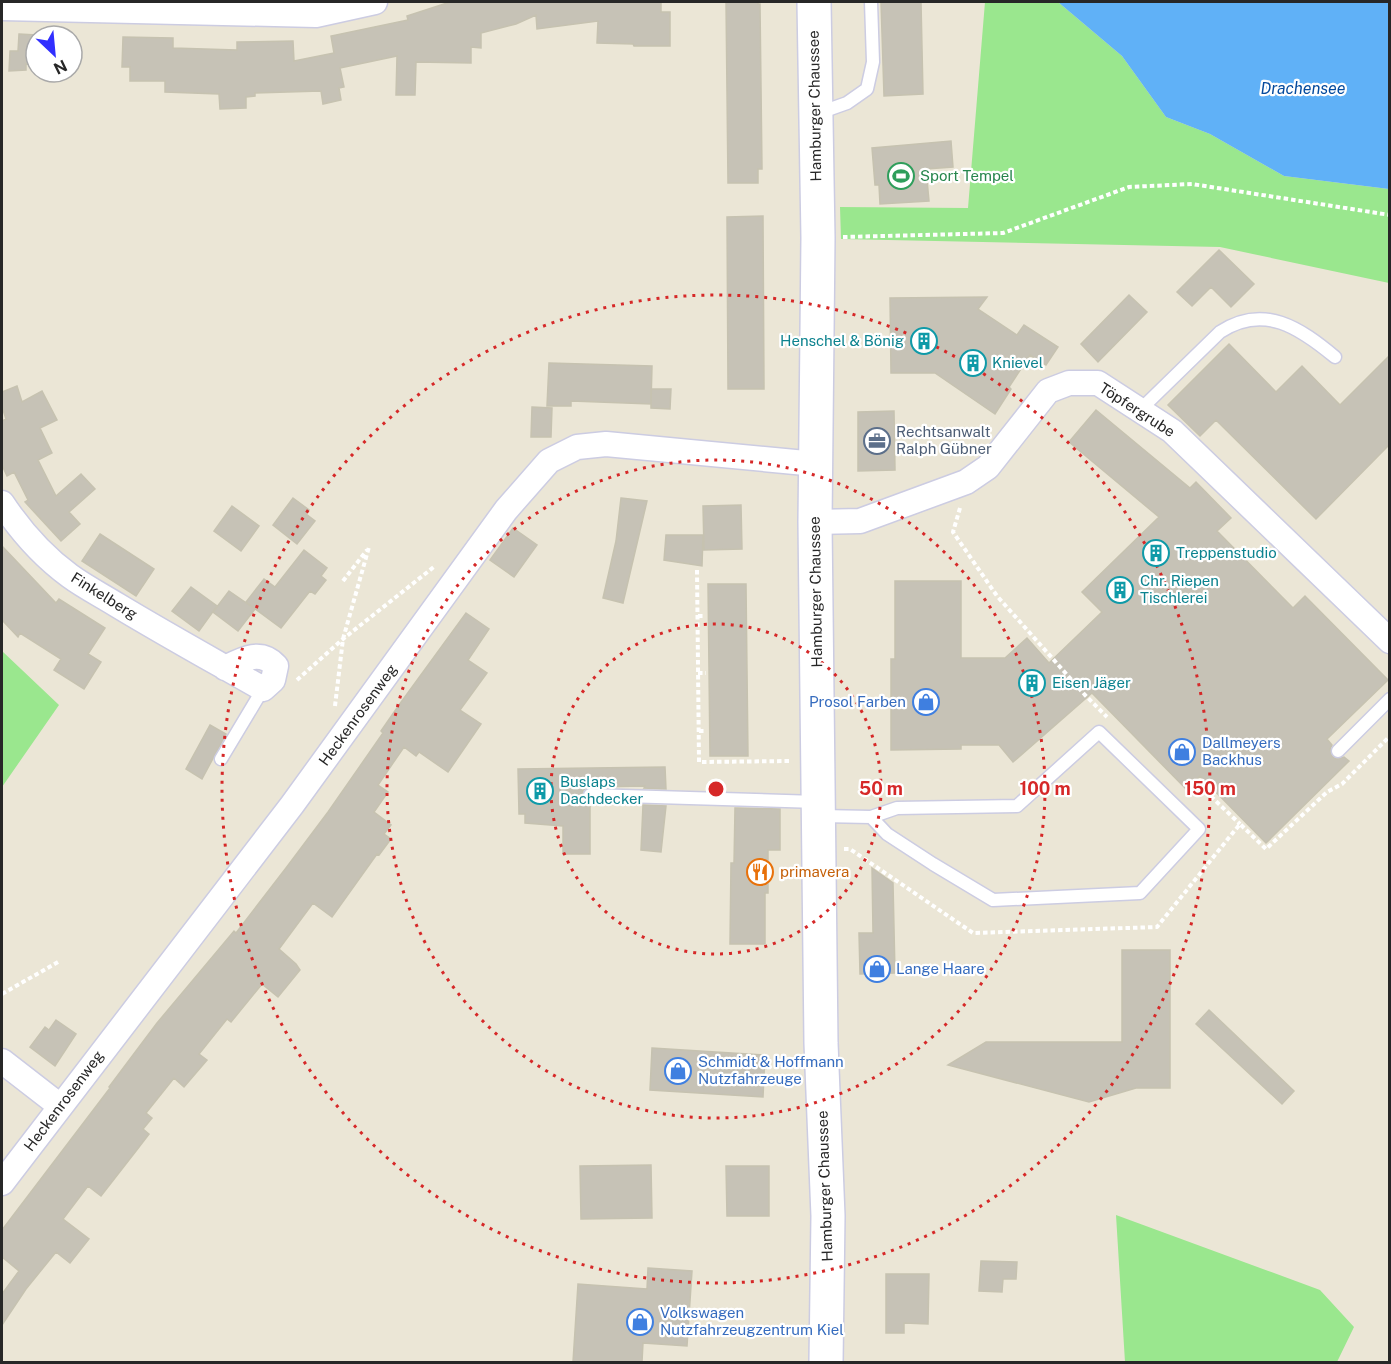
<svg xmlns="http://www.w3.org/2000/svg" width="1391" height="1364" viewBox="0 0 1391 1364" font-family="'Public Sans',sans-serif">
	<rect width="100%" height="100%" fill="#ebe6d6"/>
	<!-- green -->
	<path fill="#9ae78e" d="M985,2H1058L1122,56L1166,117L1210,134L1284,176L1389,189V283L1220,247L841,239L840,207L968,208Z
		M2,651L59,705L2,787Z
		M1116,1215L1320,1290L1354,1327L1337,1362H1125Z"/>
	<!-- water -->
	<path fill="#60b1f7" d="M1058,2H1389V189L1284,176L1210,134L1166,117L1122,56Z"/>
	<!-- building -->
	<path fill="#c6c2b6" stroke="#c6c2b0" stroke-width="1.5" d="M450,2H661V12H670V46H634L633,44L597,43L598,21L537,29L536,15L516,24L481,33V48L471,47V63L416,62L415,95H396L397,56L340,68L344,87L339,88L341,100L323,104L321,91L255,93V96L246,97V108L220,109L219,94L165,92V81H130V67H122L123,37L173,38V48L237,50V42L293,41L294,61L334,53L331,36L408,20L407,16Z
		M726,2H758V4H760L762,169H758V183H728Z
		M881,2H921L923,94L884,96Z
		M19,34L36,35V65L26,64V70L9,71L10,51H18Z
		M951,141L953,167L926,169L929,201L880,204L879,185H875L872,148Z
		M763,216L764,389H728L727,217Z
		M1219,250L1254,284L1231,307L1211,287L1192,306L1177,292Z
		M1129,295L1147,312L1098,362L1081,344Z
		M987,297L978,309L1017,335L1024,325L1058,347L1046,365L1030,355L1009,387L1011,389L995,414L935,373H891L890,298Z
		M1229,344L1276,392L1302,366L1340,405L1389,356V445L1316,519L1216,420L1200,436L1168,405Z
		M549,363L652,366L651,404L571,401V406H547Z
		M17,386L22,402L42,391L57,420L40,428L52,453L38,460L56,496L81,474L95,489L69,512L80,524L61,541L25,502L28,500L14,472L7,476L2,465V421L6,419L2,407V392Z
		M651,389H671L670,409L651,408Z
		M532,407L552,408L551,437H531Z
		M1096,410L1190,488L1196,482L1231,518L1217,531L1293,608L1305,596L1388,680L1327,739L1332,745L1330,749L1332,756L1336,759L1344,757L1349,761L1266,843L1200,776L1187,790L1092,693L1013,762L999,745H961V749L891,750V659H895V581H961V658H1005L1027,638L1049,663L1102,612L1082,592L1159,517L1069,442Z
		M894,411L895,470L858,471V412Z
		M293,498L309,510L306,514L315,521L297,544L273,525Z
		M621,498L647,501L623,603L603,598L616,541Z
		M741,505L742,549L704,550L703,506Z
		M232,506L259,526L241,551L214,531Z
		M513,528L537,545L514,577L490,560Z
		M100,534L154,569L136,596L82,561Z
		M666,535H703L702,566L664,560Z
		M2,546L56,603L59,599L105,628L88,654L101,662L84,689L54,670L61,659L20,633L18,637L2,620Z
		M304,550L327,568L321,576L326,580L315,594L310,591L281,628L246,602L264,579L275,587Z
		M708,584H746L748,756H710Z
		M191,587L217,606L199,631L172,611Z
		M229,591L255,609L238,631L213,612Z
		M466,613L489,629L468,660L487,673L460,710L481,724L448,772L419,752L416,756L404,747L378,785L388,792L374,812L391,825L384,834L391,839L379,855L377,854L332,917L313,903L279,949L296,964L300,970L278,997L262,984L231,1022L227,1019L199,1054L207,1060L184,1087L174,1078L146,1113L152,1118L143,1129L149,1134L136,1151L101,1196L88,1186L63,1219L89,1239L70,1263L56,1252L26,1289L2,1325V1294L19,1271L2,1257V1230L110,1088L109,1087L157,1023L234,931L236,933L286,868L328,812L383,733L381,731L399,705Z
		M210,725L226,734L202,779L186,769Z
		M665,767L666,789L644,788L645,786L589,787L583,790V798L590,803V854H563V826L525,823V814H519L518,769Z
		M643,805L666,806L661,852L641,850Z
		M735,808L780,809V850H768V893H765V944H730L731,863H734Z
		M872,868L893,883L895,973L860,974L859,933H873Z
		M1122,950H1170V1088H1136L1089,1102L948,1065L986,1042H1122Z
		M1209,1010L1294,1091L1282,1104L1196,1024Z
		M56,1020L76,1034L55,1066L30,1047L45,1027L49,1030Z
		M652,1048L765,1055L763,1097L650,1090Z
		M651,1165L652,1218L581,1219L580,1166Z
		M726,1166H769V1216H727Z
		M981,1261L1017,1262L1016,1279H1003L1002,1292L979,1291Z
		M648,1268L692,1271L687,1346L643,1343L642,1362H573L578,1284L647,1289Z
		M886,1274H929L928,1324L904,1323V1333H886Z"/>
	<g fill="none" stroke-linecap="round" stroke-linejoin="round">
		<defs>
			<path id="service" d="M819,113L847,103L867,89L873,62L871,2
				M1140,410L1220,332C1264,303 1300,328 1335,357
				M1338,751L1390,699
				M221,759L263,689
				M590,795L817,802
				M821,816L871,817L897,808L1017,806L1099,732L1199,829L1140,893L993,900L933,864L887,834L871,817"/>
			<path id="minor" d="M2,8L316,15L375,2
				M2,503C20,530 44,557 70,576C85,587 101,595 117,605C165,634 214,661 263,689L273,680L276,666C261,649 243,659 225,668
				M815,522L860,521L966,482L988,467L1048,391L1069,383H1098L1172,431L1390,641
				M2,1061L60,1106
				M2,1183L292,805L506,510L549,461L577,447L606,444L816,464"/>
			<path id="secondary" d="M814,2L818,238L815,522L821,1043L828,1216L826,1362"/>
		</defs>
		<!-- service casing -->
		<use href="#service" stroke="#cccce2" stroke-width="15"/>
		<!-- minor casing -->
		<use href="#minor" stroke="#cccce2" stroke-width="27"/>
		<!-- secondary casing -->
		<use href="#secondary" stroke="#cccce2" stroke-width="36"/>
		<!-- path -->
		<path stroke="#fff" stroke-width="4" stroke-dasharray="4.5 3" stroke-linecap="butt" d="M843,237L1003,233L1129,187L1192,184L1390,215
			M960,508L953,532L997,596L1085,695L1107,717
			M697,570L699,762L790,761
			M343,581L367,550
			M698,616H705
			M698,673H706
			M297,680L343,639L435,566
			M335,706L343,639L369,547
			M699,731H706
			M1186,792L1200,786L1240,824
			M844,849H850L973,933L1157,927L1240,824L1266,849L1327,792L1342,784L1390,736
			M2,994L58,962"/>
		<!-- service -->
		<use href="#service" stroke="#fff" stroke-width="12"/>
		<!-- minor -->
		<use href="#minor" stroke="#fff" stroke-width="24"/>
		<!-- secondary -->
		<use href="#secondary" stroke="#fff" stroke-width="33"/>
	</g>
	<!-- distance rings -->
	<g fill="none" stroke="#d62828" stroke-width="3" stroke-dasharray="3 6">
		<circle cx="716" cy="789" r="165"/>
		<circle cx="716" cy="789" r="329"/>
		<circle cx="716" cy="789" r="494"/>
	</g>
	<!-- icons -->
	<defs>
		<symbol id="stadium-ring" viewBox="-11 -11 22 22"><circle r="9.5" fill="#fff" stroke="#2e9e5b" stroke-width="1.5"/><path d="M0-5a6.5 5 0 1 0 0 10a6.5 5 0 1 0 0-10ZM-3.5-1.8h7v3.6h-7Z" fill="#2e9e5b"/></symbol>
		<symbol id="building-ring" viewBox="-11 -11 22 22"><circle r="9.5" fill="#fff" stroke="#0f9aa8" stroke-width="1.5"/><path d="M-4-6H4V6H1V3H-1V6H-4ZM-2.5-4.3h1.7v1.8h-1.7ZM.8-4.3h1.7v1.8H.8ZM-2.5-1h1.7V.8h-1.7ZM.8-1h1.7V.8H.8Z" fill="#0f9aa8"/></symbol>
		<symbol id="office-ring" viewBox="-11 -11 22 22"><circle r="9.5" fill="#fff" stroke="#5c6f8a" stroke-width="1.5"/><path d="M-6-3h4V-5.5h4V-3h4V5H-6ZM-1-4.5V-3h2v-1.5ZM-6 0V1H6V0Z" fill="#5c6f8a"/></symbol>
		<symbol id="shop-ring" viewBox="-11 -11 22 22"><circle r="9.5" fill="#fff" stroke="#3f7fe0" stroke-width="1.5"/><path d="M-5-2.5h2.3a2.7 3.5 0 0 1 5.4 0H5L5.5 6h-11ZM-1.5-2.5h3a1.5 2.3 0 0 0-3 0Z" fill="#3f7fe0"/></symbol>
		<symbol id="restaurant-ring" viewBox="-11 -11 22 22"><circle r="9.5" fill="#fff" stroke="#e8710a" stroke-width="1.5"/><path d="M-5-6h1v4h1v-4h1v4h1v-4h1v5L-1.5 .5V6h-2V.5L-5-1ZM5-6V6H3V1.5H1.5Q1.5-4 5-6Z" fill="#e8710a"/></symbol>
	</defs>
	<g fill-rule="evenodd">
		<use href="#stadium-ring" x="886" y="161" width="30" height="30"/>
		<use href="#building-ring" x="909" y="326" width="30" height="30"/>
		<use href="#building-ring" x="958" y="348" width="30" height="30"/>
		<use href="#office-ring" x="862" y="426" width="30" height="30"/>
		<use href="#building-ring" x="1141" y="538" width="30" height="30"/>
		<use href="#building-ring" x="1105" y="575" width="30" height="30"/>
		<use href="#building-ring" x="1017" y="668" width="30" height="30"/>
		<use href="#shop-ring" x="911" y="687" width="30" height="30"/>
		<use href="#shop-ring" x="1167" y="737" width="30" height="30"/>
		<use href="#building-ring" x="525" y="776" width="30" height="30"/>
		<use href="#restaurant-ring" x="745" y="857" width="30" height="30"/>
		<use href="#shop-ring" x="862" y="954" width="30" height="30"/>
		<use href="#shop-ring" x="663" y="1056" width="30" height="30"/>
		<use href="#shop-ring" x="625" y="1307" width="30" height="30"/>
	</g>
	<g text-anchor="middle" stroke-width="4.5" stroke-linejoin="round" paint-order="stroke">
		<!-- street labels -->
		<g font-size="15" fill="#272727" stroke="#fff">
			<text transform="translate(815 106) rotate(-91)" y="5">Hamburger Chaussee</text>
			<text transform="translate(1137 410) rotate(33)" y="5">Töpfergrube</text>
			<text transform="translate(816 592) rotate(-91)" y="5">Hamburger Chaussee</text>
			<text transform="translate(104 596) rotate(32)" y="5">Finkelberg</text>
			<text transform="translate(358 715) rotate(-54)" y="5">Heckenrosenweg</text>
			<text transform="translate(64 1101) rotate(-53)" y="5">Heckenrosenweg</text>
			<text transform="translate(825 1186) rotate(-92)" y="5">Hamburger Chaussee</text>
		</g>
		<!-- leisure labels -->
		<g font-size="15" fill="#27864d" stroke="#fff" text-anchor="start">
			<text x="920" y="181">Sport Tempel</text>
		</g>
		<!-- culture labels -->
		<g font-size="15" fill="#0d838f" stroke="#fff" text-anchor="start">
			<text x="904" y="346" text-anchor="end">Henschel &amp; Bönig</text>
			<text x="992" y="368">Knievel</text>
			<text x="1176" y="558">Treppenstudio</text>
			<text x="1140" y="586">Chr. Riepen<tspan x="1140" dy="17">Tischlerei</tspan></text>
			<text x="1052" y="688">Eisen Jäger</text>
			<text x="560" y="787">Buslaps<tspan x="560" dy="17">Dachdecker</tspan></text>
		</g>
		<!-- service labels -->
		<g font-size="15" fill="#4e5e75" stroke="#fff" text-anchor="start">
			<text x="896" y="437">Rechtsanwalt<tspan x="896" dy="17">Ralph Gübner</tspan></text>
		</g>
		<!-- shop labels -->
		<g font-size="15" fill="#366cbe" stroke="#fff" text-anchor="start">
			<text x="906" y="707" text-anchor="end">Prosol Farben</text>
			<text x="1202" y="748">Dallmeyers<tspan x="1202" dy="17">Backhus</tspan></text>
			<text x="896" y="974">Lange Haare</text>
			<text x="698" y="1067">Schmidt &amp; Hoffmann<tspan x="698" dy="17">Nutzfahrzeuge</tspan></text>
			<text x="660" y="1318">Volkswagen<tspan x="660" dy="17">Nutzfahrzeugzentrum Kiel</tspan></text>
		</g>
		<!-- food labels -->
		<g font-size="15" fill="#c56008" stroke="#fff" text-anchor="start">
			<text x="780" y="877">primavera</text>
		</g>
		<!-- water labels -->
		<g font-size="16" font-style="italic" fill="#044a9d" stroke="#fff">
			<text x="1303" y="94">Drachensee</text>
		</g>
	</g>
	<circle cx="716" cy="789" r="9" fill="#d62828" stroke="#fff" stroke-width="3"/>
	<g font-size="18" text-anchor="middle" font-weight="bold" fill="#d62828" stroke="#fff" stroke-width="4.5" stroke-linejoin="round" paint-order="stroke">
		<text x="881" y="795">50 m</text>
		<text x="1045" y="795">100 m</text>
		<text x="1210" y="795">150 m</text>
	</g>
	<!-- border -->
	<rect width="1391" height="1364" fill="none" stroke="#272727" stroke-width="6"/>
	<!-- north arrow -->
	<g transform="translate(54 54) rotate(154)"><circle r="28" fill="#ffffff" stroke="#a9a9a9" stroke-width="1.5"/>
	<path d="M0-4.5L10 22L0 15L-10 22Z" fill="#312fff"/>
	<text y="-9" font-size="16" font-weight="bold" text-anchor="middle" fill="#272727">N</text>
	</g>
</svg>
